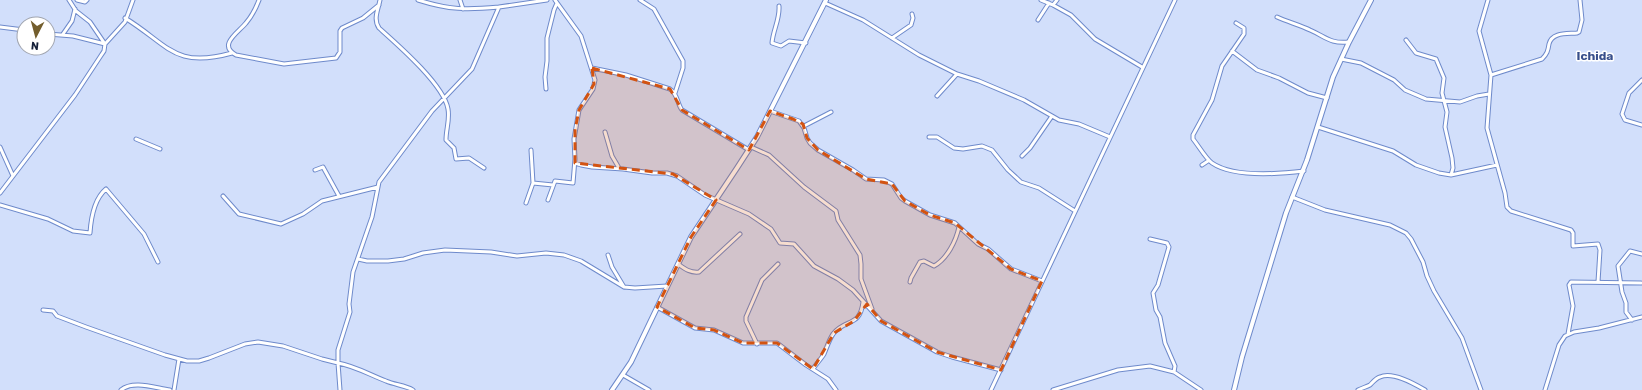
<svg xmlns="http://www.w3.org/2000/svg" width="1642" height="390" viewBox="0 0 1642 390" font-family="Rubik,sans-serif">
	<rect width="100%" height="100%" fill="#d2dffb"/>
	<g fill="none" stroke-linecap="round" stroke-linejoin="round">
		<defs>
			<path id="street" d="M69,0L76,11L90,22L105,44
				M77,0L85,2L87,0
				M259,0C256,8 252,16 246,23C239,32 217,45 236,55L284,64L336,58L340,52V31L342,28L363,18L379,5
				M380,0C378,10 373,19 379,28C398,45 444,85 448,109C450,120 446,129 446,140L454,148L456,159L469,158L484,168
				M418,0C450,10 466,10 499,7
				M460,0L463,9
				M640,0L654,9L683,61V68L675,93
				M1041,0L1053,5L1071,15L1095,39L1142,67
				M1488,0L1479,31L1491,75L1487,128L1505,193L1507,207L1511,211L1571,230L1573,233V246L1598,244L1600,250L1598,282
				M825,3L863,20L919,55L957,74L979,81L1024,100L1059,120L1079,124L1110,137
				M1053,5L1057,0
				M779,6C780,19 773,30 772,43L781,46L789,41L806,43
				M1277,17C1288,22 1300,25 1310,30C1326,37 1330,44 1349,42
				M125,18C169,45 174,69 232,53
				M1038,20L1049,3
				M1236,23L1244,28V34L1222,66L1212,100L1193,135V139C1198,145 1206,159 1212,163C1234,178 1279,174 1304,171
				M0,27L24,30
				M48,34L73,36L105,44
				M63,34L72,21L75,9
				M892,38L911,25L913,18L912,14
				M1406,40L1416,53L1436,59L1444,78L1442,93L1447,112L1445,127L1452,158L1453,168L1451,175
				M1232,51L1257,70L1279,78L1308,93L1327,98
				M1341,59L1361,63L1394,80L1405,90L1426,99L1460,102L1477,96L1489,94
				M592,68L626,75L670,89C678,94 677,104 682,110L749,150
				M1491,75L1542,59C1547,54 1548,51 1549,44C1552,32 1567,34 1577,33L1579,32L1582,20L1580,0
				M1642,80L1629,93L1622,114L1625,120L1642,125
				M546,89L545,77L547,61V38L554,10L557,3
				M937,96L957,74
				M770,111L799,121L804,128L807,138L810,143L818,150L853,170L866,179L884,180L892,184L901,198L905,201L930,215L955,223L978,244L988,249L1011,269L1042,281
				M804,126L831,112
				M1318,127L1393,151L1416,165L1439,173L1451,175L1497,165
				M605,132L612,156L619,168
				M929,137H937L954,148L963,149L982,146L992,150L1008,170L1021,182L1039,188L1075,211
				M136,139L160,149
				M0,147L13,176
				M751,147L769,155L804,187L836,211L838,220L860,255L861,264V279L872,309
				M1022,156L1030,148L1052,116
				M575,163L581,165L592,167L623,169L652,173H667L677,176L705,195L749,214L771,229L780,243L794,244L814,266L838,279L853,290L881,321L937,352L952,357L1001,370
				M1202,165L1208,161
				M315,170L323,167L339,196
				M533,183L553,185
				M0,193L75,95L100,57L104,51L105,44L125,22L133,0
				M223,196L239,214L281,224L303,214L322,201L378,187
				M1292,197L1325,210L1390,225L1406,233L1411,239L1423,262L1427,276L1434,291L1462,338L1481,390
				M548,200L555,181L573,183L575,159L574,139L579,110L593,89L595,80L581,36L555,0
				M526,203L533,183L531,150
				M0,205L48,219L73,231L90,233C91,218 94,199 106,189L144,234L158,262
				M1150,239L1167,243L1169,247L1158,285L1153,293L1156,310L1160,317L1165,343L1175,366L1174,372
				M608,255L612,267L624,287
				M358,259L367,261H388L404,259L423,253L445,250L491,252L517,256L546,253L564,255L581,261L624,287L635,288L667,286
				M678,264C685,269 690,273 699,272L740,234
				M910,282L911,278L920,262L924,261L934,266C947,259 956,241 959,227
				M657,307L695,328L714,330L743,343H777L806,365L828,379L836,390
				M43,310L53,311L57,316L86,327L165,355L187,361H199L209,358L245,344L258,342L283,346L322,359L338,363L340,390
				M1632,320L1626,312V303L1622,292L1618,266L1630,251L1642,254
				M1568,334L1573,306L1569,285L1571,282L1641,283
				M757,344L746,321V317L762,280L778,264
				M813,369C816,364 821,359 824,354C827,347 829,340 833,334C845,318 860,328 863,302
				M623,375L649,390
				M121,390C133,380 155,388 170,390
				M174,390L179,359
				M413,390C405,385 395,385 386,381C370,375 355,366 338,363V350L350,312L349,304L353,272L372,217L379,182L432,111L472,69L499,7L547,0
				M991,390L1175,0
				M1053,390L1118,370L1150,366L1174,372L1201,390
				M1358,390C1362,388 1366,387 1370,385C1373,382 1376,378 1380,377C1392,371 1415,384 1425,390
				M1545,390L1559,345L1565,336L1574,332L1599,328L1642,317"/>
			<path id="secondary" d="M612,390L631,362L691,237L737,168L757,137L826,0
				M1234,390L1242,357L1286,213L1307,160L1333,77L1349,42L1371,0"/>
		</defs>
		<!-- street casing -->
		<use href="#street" stroke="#6e8acb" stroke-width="5"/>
		<!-- secondary casing -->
		<use href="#secondary" stroke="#6e8acb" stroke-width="6"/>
		<!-- street -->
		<use href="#street" stroke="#fff" stroke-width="3"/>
		<!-- secondary -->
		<use href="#secondary" stroke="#fff" stroke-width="4"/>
	</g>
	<!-- marked area -->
	<path fill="#d35311" fill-opacity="0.2" stroke="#d35311" stroke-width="3" stroke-dasharray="8 5" stroke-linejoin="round" d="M592,68L670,89L682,110L749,150L770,111L793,119L803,124L807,138L818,150L866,179L892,184L905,201L930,215L955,223L1011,269L1042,281L1001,370L937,352L881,321L867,304L854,321L834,333L813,369L777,343H743L714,330L695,328L657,307L691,237L716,200L673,174L575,163V130L579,110L594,84Z"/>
	<g text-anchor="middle" stroke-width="3" stroke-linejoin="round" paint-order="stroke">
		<!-- quarter labels -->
		<g font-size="12" font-weight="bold" fill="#384f8b" stroke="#fff">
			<text x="1595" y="60">Ichida</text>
		</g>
	</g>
	<!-- north arrow -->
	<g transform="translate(36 36) rotate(186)"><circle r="19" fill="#ffffff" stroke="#a2a6b0"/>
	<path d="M0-3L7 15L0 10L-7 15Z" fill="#735e2d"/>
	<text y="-6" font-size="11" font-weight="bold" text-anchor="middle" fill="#16213a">N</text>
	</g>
</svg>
